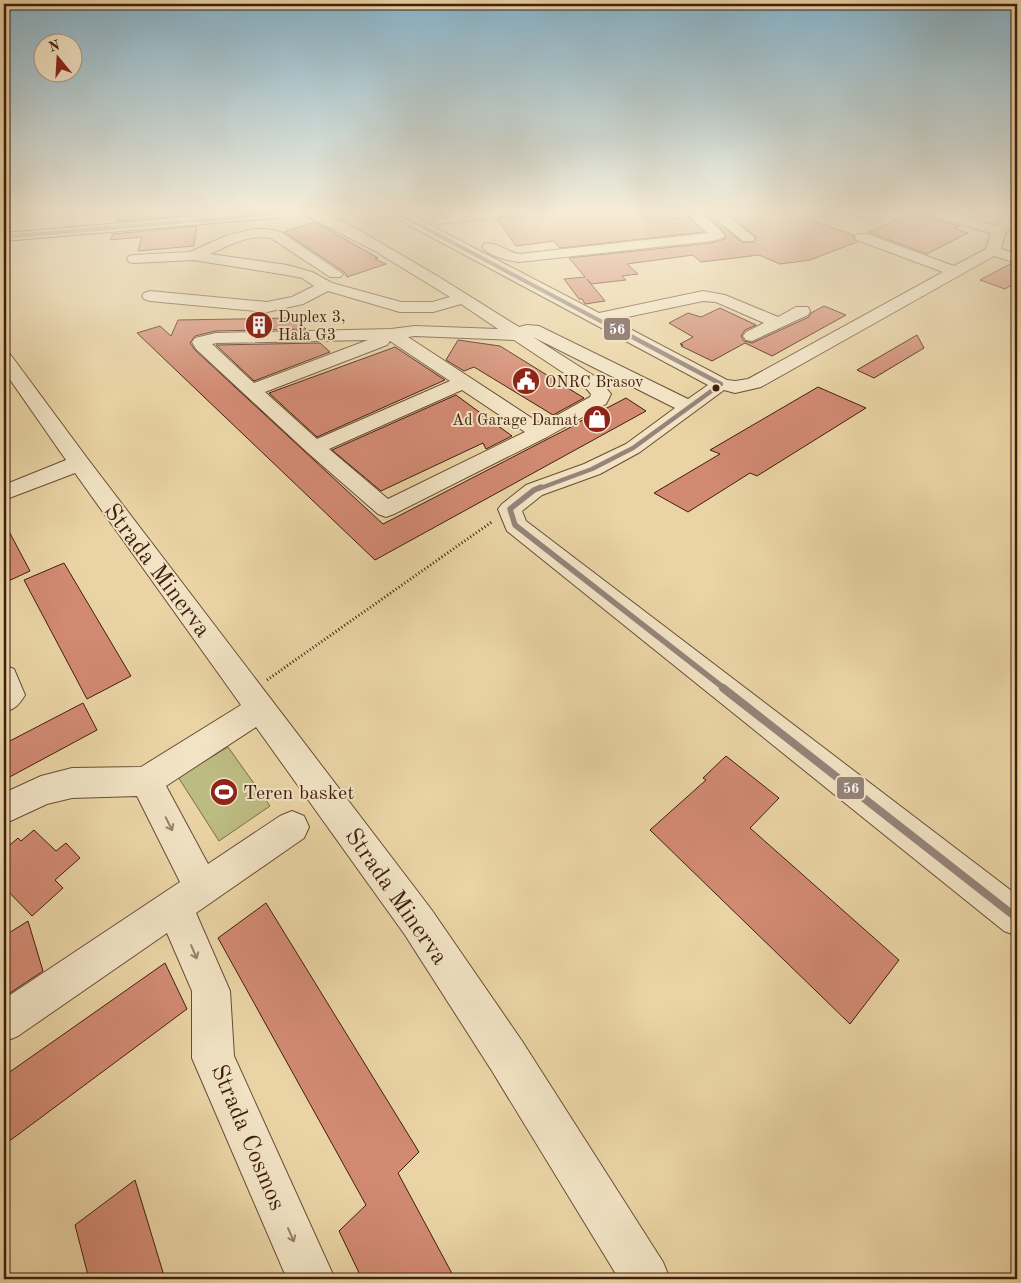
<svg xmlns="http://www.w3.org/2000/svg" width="1021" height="1283" viewBox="0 0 1021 1283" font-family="'Old Standard TT',serif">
	<rect width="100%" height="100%" fill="#ead4a5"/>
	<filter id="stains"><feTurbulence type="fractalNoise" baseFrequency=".004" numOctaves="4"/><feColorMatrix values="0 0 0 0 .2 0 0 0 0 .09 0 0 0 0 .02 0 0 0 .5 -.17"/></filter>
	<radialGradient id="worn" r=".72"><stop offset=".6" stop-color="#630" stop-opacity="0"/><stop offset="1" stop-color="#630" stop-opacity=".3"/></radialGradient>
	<!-- green -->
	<path fill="#bcbb82" stroke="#7e6c48" d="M228,747L270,806L219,841L178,777Z"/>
	<!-- building -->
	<path fill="#d28a73" stroke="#401e0e" d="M120,213H199L198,215L117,221Z
		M514,213H667L673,219L688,217L704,232L560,248L554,241L516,246L497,219L508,214Z
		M727,213H791L854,235L853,238L857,242L810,260L780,264L759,255L701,262L693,255L627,264L638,274L622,276L626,280L591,284L587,279L605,301L585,304L582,299H579L564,279L585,277L569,258L712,243L725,239L726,234L706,215H708L742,242H755L756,237Z
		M913,213H927L930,218L959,226L954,228L968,233L927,254L868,232Z
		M315,222L378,258L375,259L386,264L347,277L344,272L284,232Z
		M197,226L194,246L138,251L142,237L110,240L113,234Z
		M1012,263L1017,265V282L1005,289L980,280Z
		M824,306L846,315L772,356L745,343L712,361L681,346L683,345L680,344L693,337L669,323L688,313L701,317L720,308L756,325L745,330L741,336L744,341L752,343L809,317L811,313Z
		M295,318L306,329L216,331L195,336L190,343L195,350L383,524L571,427L601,409L603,410L626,398L646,411L375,560L137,333L160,326L171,336L178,320Z
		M917,335L924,348L874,378L857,370Z
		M458,340L500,346L584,398L553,415L474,367L464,371L446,360Z
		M320,343L330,352L254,381L216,345Z
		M395,347L445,380L317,437L269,393Z
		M818,387L866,408L757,476L750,473L688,512L654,493L720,454L710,450Z
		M456,395L512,436L486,449L483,443L381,491L332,450Z
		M4,522L30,571L4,583Z
		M64,563L131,676L87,699L24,580Z
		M83,703L97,730L4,780V744Z
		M726,756L779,798L750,828L899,960L850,1024L650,830L706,780L703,778Z
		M34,830L56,851L66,843L80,858L55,880L63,888L32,916L4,887V850L18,838L21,841Z
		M266,903L419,1152L398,1173L455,1279H362L339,1231L366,1205L218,938Z
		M28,921L43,971L4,997V936Z
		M165,963L187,1009L4,1145V1076Z
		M135,1180L165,1279H89L75,1225Z"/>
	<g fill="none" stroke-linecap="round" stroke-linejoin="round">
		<defs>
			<path id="minor" d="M305,213H324L352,226L439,277L519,327L527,325L539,326L688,399L708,385L392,216L390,213H407L599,313L703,291L725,295L778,317L796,307H808L810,311L808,315L752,341L746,340L743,336L746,332L764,323L716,302L703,301L613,320L727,380L735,381L748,379L943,272L857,240L855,237L857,234H867L954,266L986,249L991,233L931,216L929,213H951L996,226L1012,215L1017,214V224L1005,233L1001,249L1017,254V263L994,256L761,387L735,393L724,390L640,452L600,474L542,495L522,511L526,521L1017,895V936L1004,931L507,531L498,509L502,504L526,485L584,464L626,444L675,408L533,337L599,379L611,394L606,404L547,437L394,514L386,517L378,514L307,452L196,349L192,342L195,338L216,333L391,329L415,326L498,329L461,304L433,312H400L328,291L303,304L267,312L150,301L144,299L142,296L144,293L150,291L267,302L292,297L314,286L302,278L287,275L193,260L134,263L129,262L127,259L129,256L134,255L190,252L228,235L255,229H266L281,232L343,274L340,277H330L271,238C250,234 229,245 210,254L287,265L312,272L332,283L401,302H432L450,297L375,251L307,216ZM415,336L514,340L585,387L591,394L590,397L541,424L408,337ZM368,340L254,383L212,344L217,343ZM390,341L450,381L317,439L265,392L387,345ZM462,390L525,432L388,499L329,449Z
				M464,213H506L499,217L438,224L431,220L438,216Z
				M686,213H701L725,235L723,238L712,241L519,262C507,260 490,257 482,247L484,244C496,241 507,252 519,254L708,233Z
				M709,213H724L755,238L753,241H743Z
				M849,213H888C882,220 855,220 849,213Z
				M4,353L10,354L87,458L431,909L522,1041L663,1262L670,1279H619L492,1071L405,935L256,727L166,786L208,864L280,816L292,811L304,816L309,827L304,838L196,913L230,991L234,1056L335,1279H287L192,1058V991L167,933L18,1036L4,1042V999L180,882L137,796L72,798L47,804L4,824V793L41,776L72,768L141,767L241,705L75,473L4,500V485L66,460L4,371Z
				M4,665L14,669L25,695C19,705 15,709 4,712Z"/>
			<path id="major" d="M238,213H292L285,217L4,241V233Z"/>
		</defs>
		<!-- minor casing -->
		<use href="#minor" stroke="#6a4c34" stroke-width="2"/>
		<!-- major casing -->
		<use href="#major" stroke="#401e0e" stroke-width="2"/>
		<!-- path -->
		<path stroke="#401e0e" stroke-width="3" stroke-dasharray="1 2.5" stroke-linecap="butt" d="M267,680L493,521"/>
		<!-- minor -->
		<use href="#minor" fill="#f1e3c4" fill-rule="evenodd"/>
		<!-- major -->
		<use href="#major" fill="#ead4a5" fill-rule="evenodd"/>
		<defs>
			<path id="bus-1-far3" d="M397,213L625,334
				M4,237L285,213"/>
			<path id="bus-1-far2" d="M538,489L592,469L633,448L721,384L623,332"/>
			<path id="bus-1-far1" d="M541,487L534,490L510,509L515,525L725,689"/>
			<path id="bus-1" d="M723,688L1017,918"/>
		</defs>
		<!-- bus-1-far3 casing -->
		<use href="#bus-1-far3" stroke="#f1e3c4" stroke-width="5.5"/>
		<!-- bus-1-far2 casing -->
		<use href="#bus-1-far2" stroke="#f1e3c4" stroke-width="7"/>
		<!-- bus-1-far1 casing -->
		<use href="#bus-1-far1" stroke="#f1e3c4" stroke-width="9"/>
		<!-- bus-1 casing -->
		<use href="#bus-1" stroke="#f1e3c4" stroke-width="11"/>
		<!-- bus-1-far3 -->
		<use href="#bus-1-far3" stroke="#96837a" stroke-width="4"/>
		<!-- bus-1-far2 -->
		<use href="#bus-1-far2" stroke="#96837a" stroke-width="4.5"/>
		<!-- bus-1-far1 -->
		<use href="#bus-1-far1" stroke="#96837a" stroke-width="5.5"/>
		<!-- bus-1 -->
		<use href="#bus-1" stroke="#96837a" stroke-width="8"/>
	</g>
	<!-- one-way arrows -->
	<defs><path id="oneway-shaft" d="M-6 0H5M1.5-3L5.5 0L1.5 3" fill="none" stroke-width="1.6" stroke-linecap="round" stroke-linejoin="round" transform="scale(1.25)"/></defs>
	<g stroke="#988069">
		<use href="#oneway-shaft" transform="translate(169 824) rotate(63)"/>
		<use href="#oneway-shaft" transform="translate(194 952) rotate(67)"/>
		<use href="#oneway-shaft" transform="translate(291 1235) rotate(66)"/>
	</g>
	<!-- sky -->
	<linearGradient id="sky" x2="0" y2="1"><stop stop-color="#88b6ce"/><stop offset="0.54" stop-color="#f6ecd6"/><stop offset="1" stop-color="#f6ecd6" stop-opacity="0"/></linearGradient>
	<rect width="1021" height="393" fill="url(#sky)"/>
	<!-- icons -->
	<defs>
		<symbol id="building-disc" viewBox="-11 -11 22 22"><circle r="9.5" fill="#8f2418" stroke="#f1e3c4"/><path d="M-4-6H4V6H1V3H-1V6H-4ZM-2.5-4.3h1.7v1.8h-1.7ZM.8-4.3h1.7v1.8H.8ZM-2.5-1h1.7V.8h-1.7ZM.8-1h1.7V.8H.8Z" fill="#fff"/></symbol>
		<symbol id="civic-disc" viewBox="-11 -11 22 22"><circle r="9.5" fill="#8f2418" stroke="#f1e3c4"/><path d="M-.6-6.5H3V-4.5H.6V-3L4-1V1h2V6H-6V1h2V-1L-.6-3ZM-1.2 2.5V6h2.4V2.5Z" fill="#fff"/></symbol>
		<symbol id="shop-disc" viewBox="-11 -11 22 22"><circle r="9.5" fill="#8f2418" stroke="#f1e3c4"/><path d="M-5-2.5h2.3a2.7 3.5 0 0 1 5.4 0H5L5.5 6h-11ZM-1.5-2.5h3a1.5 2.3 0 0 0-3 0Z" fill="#fff"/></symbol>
		<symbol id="stadium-disc" viewBox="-11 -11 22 22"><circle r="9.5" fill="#8f2418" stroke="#f1e3c4"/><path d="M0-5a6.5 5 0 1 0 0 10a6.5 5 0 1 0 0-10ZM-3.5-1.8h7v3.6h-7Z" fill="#fff"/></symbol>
	</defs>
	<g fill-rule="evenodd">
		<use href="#building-disc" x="243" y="309" width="32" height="32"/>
		<use href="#civic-disc" x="510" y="365" width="32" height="32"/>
		<use href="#shop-disc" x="581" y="403" width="32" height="32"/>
		<use href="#stadium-disc" x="208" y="776" width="32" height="32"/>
	</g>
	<!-- markers -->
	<circle fill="#401e0e" stroke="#f1e3c4" stroke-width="2" cx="716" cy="388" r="4.5"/>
	<g text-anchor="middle" stroke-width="4" stroke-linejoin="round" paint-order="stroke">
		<!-- far-poi labels -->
		<g font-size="16" fill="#401e0e" stroke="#f1e3c4" text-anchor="start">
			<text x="278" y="322">Duplex 3,<tspan x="278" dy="18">Hala G3</tspan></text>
			<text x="545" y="387">ONRC Brasov</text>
			<text x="578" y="425" text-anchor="end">Ad Garage Damat</text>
		</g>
		<!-- poi labels -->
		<g font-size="20" fill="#401e0e" stroke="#f1e3c4" text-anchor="start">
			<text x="243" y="799">Teren basket</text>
		</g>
		<!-- near-street labels -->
		<g font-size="24" fill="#401e0e" stroke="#f1e3c4">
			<text transform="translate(158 570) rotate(53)" y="8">Strada Minerva</text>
			<text transform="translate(397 896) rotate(55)" y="8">Strada Minerva</text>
			<text transform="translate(249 1137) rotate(67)" y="8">Strada Cosmos</text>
		</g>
	</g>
	<g stroke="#f1e3c4" stroke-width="2">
		<rect x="603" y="317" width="28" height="24" rx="5" fill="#96837a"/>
		<rect x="836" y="776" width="29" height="24" rx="5" fill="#96837a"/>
	</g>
	<g font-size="14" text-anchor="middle" font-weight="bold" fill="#fff">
		<text x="617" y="334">56</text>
		<text x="851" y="793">56</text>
	</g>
	<!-- margin -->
	<rect width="1021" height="1283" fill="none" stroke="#ead4a5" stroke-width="20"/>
	<rect x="5" y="5" width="1011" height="1273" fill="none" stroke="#401e0e" stroke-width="2.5"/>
	<rect x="10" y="10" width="1001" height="1263" fill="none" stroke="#401e0e"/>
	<!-- north arrow -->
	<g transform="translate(58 58) rotate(342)"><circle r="24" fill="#f1e3c4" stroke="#aa947b"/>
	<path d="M0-4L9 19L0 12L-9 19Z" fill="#8f2418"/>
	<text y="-8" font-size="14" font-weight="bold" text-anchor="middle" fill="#401e0e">N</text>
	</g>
	<rect width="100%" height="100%" filter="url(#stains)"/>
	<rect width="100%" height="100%" fill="url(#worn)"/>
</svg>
